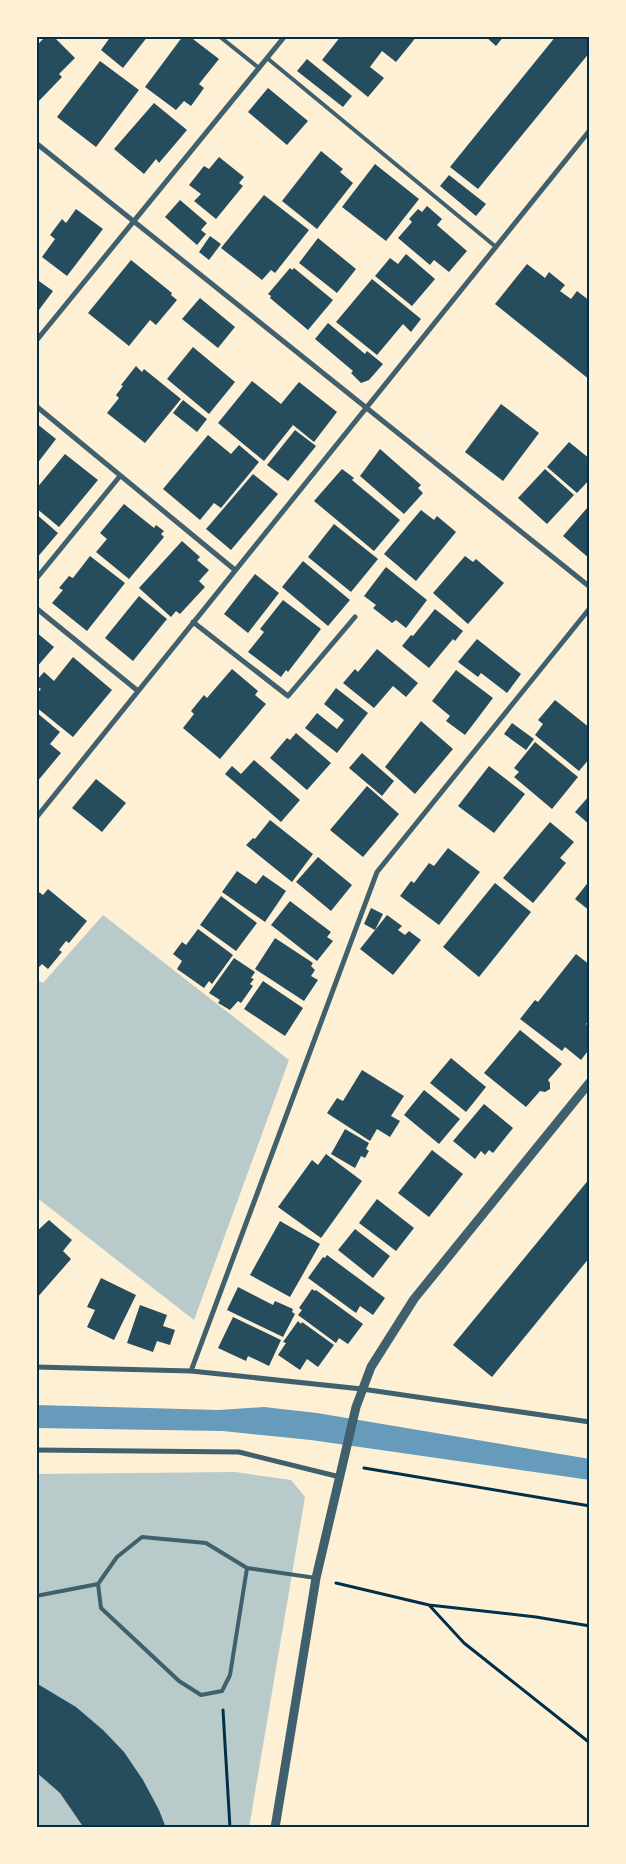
<svg xmlns="http://www.w3.org/2000/svg" width="626" height="1864" viewBox="0 0 626 1864" font-family="Raleway,sans-serif">
	<rect width="100%" height="100%" fill="#fdf0d5"/>
	<!-- green -->
	<path fill="#b9caca" d="M103,915L289,1060L194,1320L36,1197V979L43,983Z
		M235,1472L291,1480L305,1497L249,1828H36V1474Z"/>
	<!-- water -->
	<path fill="#669bbc" d="M36,1405L219,1410L264,1407L317,1413L590,1459V1480L311,1440L223,1431L36,1428Z"/>
	<!-- building -->
	<path fill="#264d5e" d="M46,36H53L75,58L59,74L62,77L36,104V46Z
		M111,36H148L123,68L101,50Z
		M183,36H189L219,59L199,84L204,88L191,106L184,101L176,110L145,87Z
		M341,36H417L396,62L382,51L370,67L384,78L368,97L322,60Z
		M485,36H504L496,46Z
		M556,36H590V52L478,189L450,167Z
		M307,59L352,96L343,107L297,71Z
		M100,61L139,90L96,147L57,117Z
		M268,88L308,121L287,145L248,112Z
		M154,103L187,130L159,163L156,159L144,174L114,149Z
		M321,151L343,169L340,172L353,183L317,229L282,201Z
		M219,157L244,177L239,183L243,186L216,219L194,201L201,194L189,185L204,166L209,169Z
		M375,164L419,199L386,241L342,207Z
		M449,175L486,204L476,216L440,186Z
		M264,195L309,230L275,273L271,270L262,280L221,248Z
		M180,200L207,223L201,230L206,234L197,245L165,217Z
		M427,206L442,219L437,225L467,251L449,272L434,260L430,265L398,238L412,222L409,219L418,209L422,212Z
		M76,209L103,229L67,276L42,257L55,239L50,235L62,219L66,223Z
		M210,236L221,244L209,260L199,252Z
		M318,238L356,269L337,293L299,263Z
		M406,254L435,279L412,306L375,276L390,258L398,264Z
		M131,260L172,293L171,295L177,300L156,325L150,320L129,346L88,313Z
		M527,264L545,278L549,272L565,285L560,291L571,299L577,291L590,301V380L495,304Z
		M290,268L292,270L294,268L333,300L308,330L270,298L271,296L268,294Z
		M36,279L53,291L36,314Z
		M372,279L421,319L411,332L403,324L377,355L336,322Z
		M200,298L235,327L218,348L182,319Z
		M328,323L365,354L367,351L383,364L369,380L361,383L351,373L353,371L315,339Z
		M193,347L235,382L209,414L167,379Z
		M136,366L142,372L144,369L181,399L145,443L107,413L119,398L116,395L123,386L121,385Z
		M252,381L281,404L299,382L337,412L314,442L293,425L264,461L218,423Z
		M183,400L207,419L197,432L173,413Z
		M501,404L539,433L503,481L465,452Z
		M36,423L56,439L36,465Z
		M295,430L316,446L288,481L267,465Z
		M208,435L231,454L239,445L259,462L221,508L214,503L200,520L163,489Z
		M569,442L590,459V479L577,493L547,467Z
		M380,449L421,485L418,488L423,493L404,514L360,476Z
		M65,454L98,480L59,527L36,508V489Z
		M342,469L354,478L352,480L400,520L374,551L314,501Z
		M545,469L574,495L547,524L518,498Z
		M253,474L278,494L231,550L206,529Z
		M124,504L154,528L156,525L164,531L161,534L164,537L129,579L96,552L107,539L100,533Z
		M587,508L590,511V559L563,536Z
		M421,510L434,520L437,516L456,532L416,581L384,554Z
		M36,514L58,533L36,559Z
		M334,524L378,559L351,592L308,557Z
		M182,541L200,557L197,560L209,570L199,581L205,587L180,614L176,611L171,617L139,588Z
		M90,556L125,583L87,631L52,603L63,590L59,588L69,576L73,578Z
		M465,556L473,562L476,559L504,583L468,624L433,593Z
		M303,561L350,600L328,626L282,587Z
		M386,567L427,600L406,628L396,620L392,623L373,608L376,605L364,596Z
		M255,574L279,593L248,633L224,614Z
		M139,596L167,619L133,661L105,638Z
		M283,600L321,629L288,672L286,670L281,677L248,652L264,632L260,629Z
		M435,609L463,631L455,641L453,639L429,668L402,646L411,635L413,636Z
		M36,632L54,647L36,668Z
		M477,639L521,674L507,693L481,673L478,677L458,662Z
		M377,649L418,683L406,697L393,686L374,708L343,683L355,669L358,672Z
		M73,657L112,690L73,737L36,707V695L41,689L36,686V681L44,672L54,681Z
		M232,669L258,691L255,695L266,704L220,759L183,728L194,714L191,711L204,695L207,698Z
		M456,670L493,698L465,735L446,721L450,716L432,701Z
		M336,688L368,713L337,753L305,728L317,713L337,729L344,720L324,704Z
		M555,700L590,728V758L579,771L535,735L543,724L538,720Z
		M36,712L60,732L50,744L61,753L36,783Z
		M421,721L453,749L415,794L385,767Z
		M512,723L534,739L526,750L504,734Z
		M296,733L331,763L307,790L270,758L287,738L290,740Z
		M535,742L578,777L552,809L514,777L519,772L514,768Z
		M362,753L394,781L382,796L349,768Z
		M254,760L300,800L281,822L225,774L232,766L241,774Z
		M489,766L525,794L494,833L458,806Z
		M96,779L126,803L102,832L72,808Z
		M367,786L399,814L363,857L330,830Z
		M590,795V825L575,812Z
		M270,820L313,854L292,882L246,845L253,838L255,839Z
		M550,822L574,842L560,858L566,863L533,903L503,878Z
		M448,848L480,872L439,925L400,896L411,881L414,883L429,863L434,866Z
		M318,857L352,885L331,911L296,882Z
		M237,871L256,884L263,875L286,891L265,922L222,892Z
		M590,880V911L575,899Z
		M495,883L531,912L479,977L443,947Z
		M48,889L87,921L69,943L66,941L59,950L62,952L48,969L42,964L38,968L36,966V890L43,895Z
		M221,896L257,923L236,951L200,925Z
		M290,901L331,932L327,937L333,941L317,961L271,925Z
		M371,908L383,914L375,930L364,924Z
		M387,915L402,926L398,930L405,935L409,931L421,940L393,975L360,949Z
		M198,929L233,955L212,984L209,981L204,988L177,969L182,961L173,954L182,942L186,945Z
		M275,938L313,963L311,966L315,970L311,976L318,980L304,1001L255,969Z
		M576,954L590,965V1019L586,1024L590,1027V1048L581,1060L565,1047L562,1051L520,1019L535,1000L538,1002Z
		M234,958L255,972L251,978L254,979L250,984L253,986L241,1003L238,1001L230,1010L218,1003L220,1000L209,993Z
		M263,981L303,1008L285,1036L244,1009Z
		M520,1030L562,1064L548,1080L550,1083V1089L545,1092L540,1091L526,1107L484,1073Z
		M451,1058L486,1087L466,1112L430,1083Z
		M362,1070L404,1096L391,1116L400,1121L390,1137L377,1129L370,1141L327,1113L337,1098L343,1101Z
		M424,1090L460,1119L439,1144L404,1115Z
		M484,1104L513,1128L493,1153L489,1150L485,1155L481,1151L475,1159L453,1141Z
		M345,1129L369,1143L366,1149L369,1151L365,1158L361,1156L355,1168L331,1154Z
		M432,1150L463,1174L429,1217L398,1193Z
		M326,1154L362,1181L321,1238L278,1207L312,1160L318,1165Z
		M590,1178V1257L492,1377L453,1345Z
		M377,1199L414,1228L396,1251L359,1223Z
		M49,1220L72,1240L63,1251L71,1259L36,1299V1232Z
		M280,1221L320,1244L290,1297L250,1275Z
		M355,1229L390,1256L373,1278L338,1250Z
		M327,1255L385,1298L373,1315L360,1306L356,1313L308,1278L323,1257L325,1258Z
		M101,1278L136,1295L114,1340L87,1327L95,1310L87,1307Z
		M238,1287L273,1305L275,1301L293,1309L292,1312L295,1314L283,1337L227,1310Z
		M312,1289L315,1291L316,1290L363,1324L348,1344L339,1338L336,1343L298,1315L302,1310L299,1308Z
		M140,1305L167,1315L163,1326L175,1330L170,1345L157,1341L153,1352L127,1343Z
		M233,1317L281,1340L269,1366L248,1356L246,1361L218,1348Z
		M298,1321L301,1324L302,1322L334,1345L318,1367L307,1359L300,1370L278,1355L286,1343L283,1342Z
		M36,1683L76,1707L103,1730L124,1752L143,1780L159,1810L166,1828H84L60,1793L36,1772Z"/>
	<g fill="none" stroke-linecap="round" stroke-linejoin="round">
		<!-- path -->
		<path stroke="#003049" stroke-width="3" d="M364,1468L590,1506
			M336,1583L429,1605L536,1617L590,1626
			M429,1605L464,1643L590,1743
			M223,1710L230,1828"/>
		<!-- service -->
		<path stroke="#3f606c" stroke-width="4" d="M219,36L259,68
			M267,58L496,247
			M247,1568L230,1675L222,1691L201,1695L179,1681L101,1608L98,1584L117,1557L142,1537L206,1543L247,1568L316,1578
			M36,1596L98,1584"/>
		<!-- minor -->
		<path stroke="#3f606c" stroke-width="5" d="M36,143L590,587
			M36,341L285,36
			M36,406L235,570
			M36,579L120,476
			M36,608L138,691
			M193,622L288,696L355,617
			M36,818L590,130
			M36,1367L191,1371L362,1389L590,1422
			M191,1371L377,872L590,608
			M36,1450L239,1452L340,1477"/>
		<!-- tertiary -->
		<path stroke="#3f606c" stroke-width="9" d="M275,1828L316,1578L356,1407L371,1367L414,1299L590,1082"/>
	</g>
	<!-- border -->
	<rect width="626" height="1864" fill="none" stroke="#fdf0d5" stroke-width="75"/>
	<rect x="38" y="38" width="550" height="1788" fill="none" stroke="#003049" stroke-width="2"/>
</svg>
